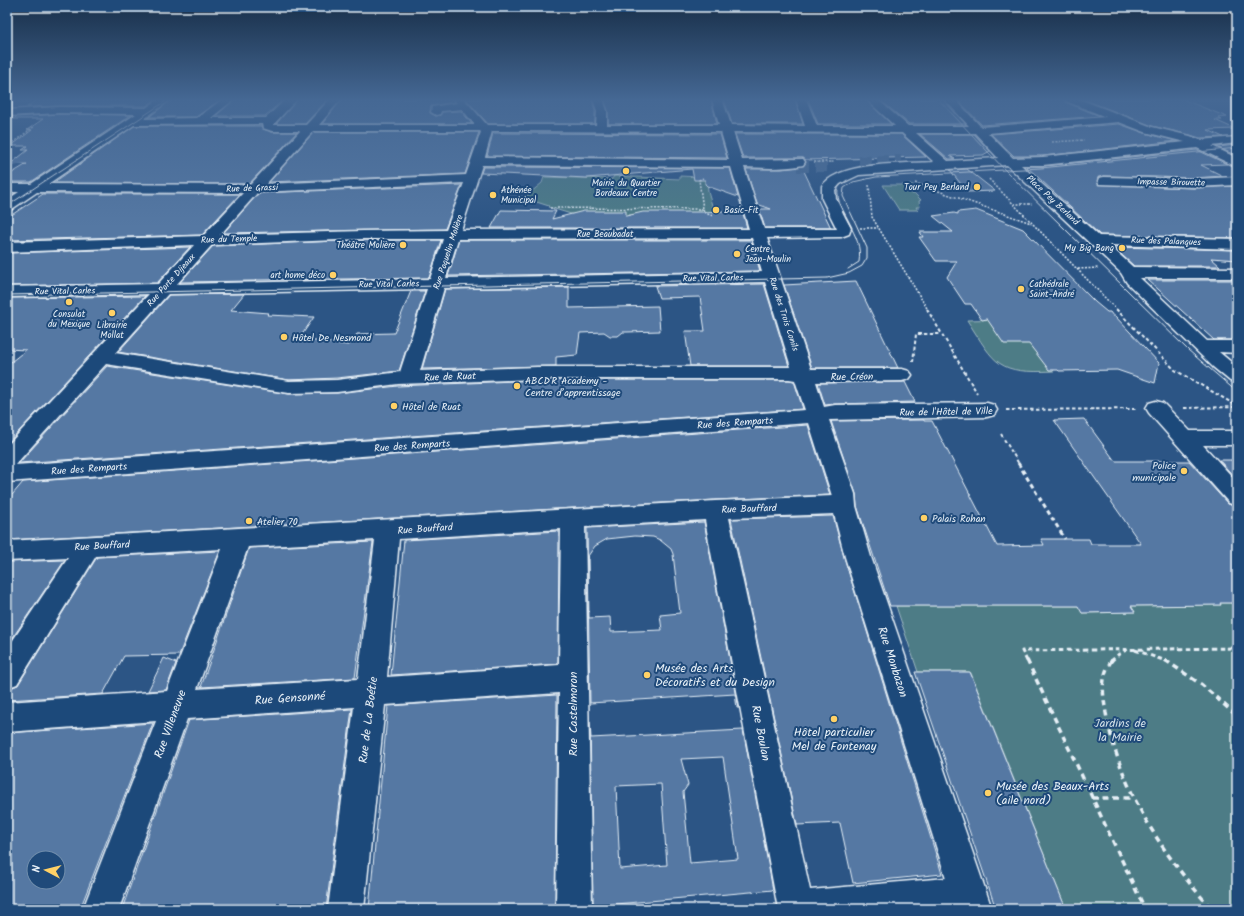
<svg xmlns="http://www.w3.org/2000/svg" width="1244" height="916" viewBox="0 0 1244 916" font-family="Kalam,sans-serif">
	<rect width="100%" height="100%" fill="#2c5585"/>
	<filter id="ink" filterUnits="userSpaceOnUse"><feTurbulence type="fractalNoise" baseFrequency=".025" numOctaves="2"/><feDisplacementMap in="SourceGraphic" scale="8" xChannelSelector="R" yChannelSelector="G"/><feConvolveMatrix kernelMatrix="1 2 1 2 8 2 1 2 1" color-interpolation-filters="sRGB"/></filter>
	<g filter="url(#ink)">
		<!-- green -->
		<path fill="#4e7c86" stroke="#9bb6bf" d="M614,176L680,179V176L700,177L707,179L708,192L714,212L673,216L571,214L548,207L549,206L524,198L542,183L544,177L612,179Z
			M883,185H913L916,191H910L912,194H915L921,200L919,201L920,207H916L918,210H899Z
			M1014,319L1054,371C997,374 996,365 967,320Z
			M1220,603H1237V909H1066L971,673L968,672H918L896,606H1078L1082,613L1135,612L1131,606L1221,605Z"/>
		<!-- building -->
		<path fill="#5478a3" stroke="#e8f1f8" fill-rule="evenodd" d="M37,99H156L146,106H59L27,107Z
			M172,99H221L196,117H149Z
			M235,99H284L265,116H215Z
			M298,99H328L305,124H276Z
			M342,99H453L454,102L431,106L430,113L436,116L440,115L442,112L461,111L472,124H322Z
			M466,99H592L595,111V124H488Z
			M638,99H711L717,124H608V111L605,101Z
			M724,99H795L803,124H732Z
			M808,99H865L891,124H818Z
			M879,99H943L966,124H909Z
			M957,99H1064L1065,102L1100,116L982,125Z
			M1083,99H1182L1227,117L1218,118L1222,120H1215L1235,129L1208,130L1223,137L1200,138L1190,135L1152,126Z
			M59,114L131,115L31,182H7V176L27,164L9,165L28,150H22L28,146H11L32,130H27L43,119H13L16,117Z
			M1119,124L1145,133L1176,141L1043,156H1014L991,134Z
			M134,126H261L263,129L272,132H297L249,184L53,183Z
			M314,132H479L465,174L269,182Z
			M493,133L720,134L727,158L487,156Z
			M735,134H901L926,157L806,160L803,158H743Z
			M920,134H974L990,151L983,155L950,156L955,159H949Z
			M1237,145V156L1217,147Z
			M1197,150L1227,164L1201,165L1223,176L1194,178L1104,176L1098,178V184L1194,188L1237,186V238L1100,235L1026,166H1043Z
			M483,167L730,168L738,197L707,186L705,184V180H694L692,169L587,178L481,173Z
			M802,167L831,228H765L759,209H771L757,204L746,169H781Z
			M967,169L995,191L967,192L950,170Z
			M462,185L445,229L223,233L259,193Z
			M43,194H240L202,235L7,240V218Z
			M501,210L556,211L552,219L584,211H626V216L643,212H704L742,210L747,228H491Z
			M976,210L1023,229L1095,302L1107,312H1110L1113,316H1115L1159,363L1155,383L1117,370L1059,371L1058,370H1049L1029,344H1004L987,319L982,320L971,304H965L947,277L957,261H936L919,237H923L920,232H953L933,216L954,213L958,214V212Z
			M363,240H441L429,278L256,280L255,281L180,282L213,246Z
			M459,240H751L760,271L448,276Z
			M190,247L157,283L7,286V253Z
			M1113,247L1237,250V260L1211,258L1220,266H1134Z
			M1148,280H1236L1237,340H1214Z
			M856,281L898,368H812L784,285Z
			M764,284L789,366H690L685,331H705L700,297L659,298L655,286Z
			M569,287V308L658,306L660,331L627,332H623L618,336H610L604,332L580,333L577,355L556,357V366L422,369L445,289Z
			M411,291H425L399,371L337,378L289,380L118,352L169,295L244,294L231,310L269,313L267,315L314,317L299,339L348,345L357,334L394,333Z
			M145,296L7,444V365L26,350L7,349V298Z
			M107,366L289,394L337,393L398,386L537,380H789L794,381L803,409L19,463Z
			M902,382H905L915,402L835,404L825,405L818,383Z
			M1084,419L1115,461H1189L1228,504L1237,507V603H1220L1221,605L1131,606L1135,612L1082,613L1078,606H890L857,506L856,494L831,421L924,420V421H932L997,546L1044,545L1041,539H1089L1091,544H1141L1054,420Z
			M808,425L830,495L715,500L7,540V501L23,482Z
			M1219,460H1237V480Z
			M833,516L844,557L942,874L853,883L840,823L797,825L731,519Z
			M704,522L739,708H737L735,694L590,703L587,528ZM635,536L653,537L660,540L671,549L673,554L680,613L660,615L662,630L611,632L610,617L589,618L588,556L595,546L607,539Z
			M559,531L558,664L391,675L404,540Z
			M373,542L355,678L201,687L249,548Z
			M220,551L179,655L124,656L103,694L7,700V689L18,685L97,557Z
			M65,560L7,646V562Z
			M164,658L176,663L166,690L148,691Z
			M915,672H970L1066,909H996Z
			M557,695L555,909H369L388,706Z
			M352,709L326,909H122L189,720Z
			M590,722L591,738L743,730L773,890L593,906ZM723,757L738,859L690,863L683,792L688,785L681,759ZM661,784L667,865L620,869L616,786Z
			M153,723L80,909H7V733ZM34,858H58V882H34Z"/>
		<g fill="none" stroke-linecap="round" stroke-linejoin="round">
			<!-- minor-tunnel -->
			<path stroke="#486c96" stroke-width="12" stroke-dasharray="12 6" stroke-linecap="butt" d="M859,162L901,161
				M797,166H833"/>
			<defs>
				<path id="minor" d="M159,99H171L144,119L197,118L223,99H234L211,118H266L286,99H297L273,125H306L330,99H341L319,125H475L462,109L441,111L440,114L436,115L431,112L432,107L457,103L454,99H464L487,125H596L597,111L593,99H603L607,111V125H719L712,99H722L731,125L805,126L796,99H806L817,126H895L866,99H877L908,126H969L944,99H955L981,127L1106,117L1066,101L1065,99H1079L1152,127L1190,136L1200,140L1237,137V143L1212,146L1237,158V167L1197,148L1043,165H1021L1099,236L1237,239V249L1109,245L1133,267L1237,268V278H1140L1207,341H1237V353L1219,352L1237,367V383L1230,381L1213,367L1127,283L1121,273L1007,165L859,175L840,184L835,190L836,199L851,228L849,234L841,237L767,238L811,369H902L909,371L912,375L909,379L902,381L816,382L824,407L835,405L987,403L994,405L997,410L994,415L987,417L829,420L855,494L856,506L871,557L992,909H778L705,520L585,527L592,909H556L559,693L385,705L364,909H328L354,707L187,719L119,909H83L156,721L7,732V702L167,691L222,549L96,556L17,684L7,688V649L68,558L7,561V541L715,501L832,496L809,423L7,482V446L149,294L7,297V287L158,284L194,245L7,252V242L203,236L243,193L37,192L12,209L7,210V200L19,192H7V184H31L136,114L59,113L7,116V110L59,107L146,108ZM1119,122L1145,132L1185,142L1043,157L1013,158L988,133ZM262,124L263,128L272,131H300L250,185L48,184L134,125ZM313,131H480L481,132L466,175L266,184ZM492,131L721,132L729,160L485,157ZM733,132L902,133L934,162C906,164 840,161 822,186V199L837,229H764L744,167C764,168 784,169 803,165L805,162L803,159L742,160ZM916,133H975L998,158L948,161ZM482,165L731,167L749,229L461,230ZM464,183L446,230L363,231L220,235L258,192ZM752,238L762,272L446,278L458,239ZM363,239H443L430,279L177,284L212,245ZM765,282L791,367H537L420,371L444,288ZM427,289L400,372L337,380L289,381L115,353L168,294ZM106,364L289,393L337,392L398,384L537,379H789L795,380L805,410L15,465ZM834,514L845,557L946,878L810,890L729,518ZM561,529L559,665L387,677L399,539ZM375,540L358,679L197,689L248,547Z
					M1104,177L1194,179L1237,177V185L1194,187L1099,184L1098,181L1099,178Z
					M1156,401L1163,403L1190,431H1237V445H1203L1237,482V506L1229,503L1149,413L1146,408L1149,403Z"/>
			</defs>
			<!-- minor casing -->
			<use href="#minor" stroke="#e8f1f8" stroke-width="3"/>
			<!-- path-far3 -->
			<path stroke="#e8f1f8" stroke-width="1.5" stroke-dasharray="2 1.5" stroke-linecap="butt" d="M1052,142L1084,140
				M7,147L35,126
				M814,162H835
				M989,179L1117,310
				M915,183L1031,223
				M869,185L872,217L928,310
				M1014,204H1032
				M550,208L703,209L699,180L703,178
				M703,209L705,213L713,216
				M860,228H878
				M1078,269L1099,268"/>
			<!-- path-far2 -->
			<path stroke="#e8f1f8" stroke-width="2" stroke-dasharray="3.5 2.5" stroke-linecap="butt" d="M927,309L977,393
				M1116,309L1175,370L1237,406
				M913,362L916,334H941
				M1184,408L1237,407
				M1006,410L1137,409
				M1001,434L1019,464"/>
			<!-- path-far1 -->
			<path stroke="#e8f1f8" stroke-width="3" stroke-dasharray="4.5 3.5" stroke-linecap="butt" d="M1018,463L1065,539
				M1135,650L1166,661
				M1027,661L1022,651L1237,648
				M1111,661L1119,654L1128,649"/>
			<!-- path -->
			<path stroke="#e8f1f8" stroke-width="3.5" stroke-dasharray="6 4.5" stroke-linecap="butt" d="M1027,660L1145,909
				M1112,660C1100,676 1103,695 1106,713C1120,789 1161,853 1212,909
				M1165,660L1202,685L1237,716
				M1092,798H1134"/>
			<!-- minor -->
			<use href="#minor" fill="#1f4a7a" fill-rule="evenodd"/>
			<!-- tram -->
			<path stroke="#e8f1f8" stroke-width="1" d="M938,99L1005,170L1188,350L1237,392
				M847,180L838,187C835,216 864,232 859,262L848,269
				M7,206L169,99
				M7,295L827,278L849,273L862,266L867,258V248L843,196L844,188L853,182L876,177L1041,168L1237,148"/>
		</g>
	</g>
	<!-- sky -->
	<linearGradient id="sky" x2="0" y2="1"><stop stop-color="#182f49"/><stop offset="0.44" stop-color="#456894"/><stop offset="1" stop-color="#456894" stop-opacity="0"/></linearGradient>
	<rect width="1244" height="227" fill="url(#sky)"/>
	<!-- markers -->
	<g fill="#ffd166" stroke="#1f4a7a" stroke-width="1.5">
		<circle cx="626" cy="171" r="4"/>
		<circle cx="977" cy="187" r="4"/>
		<circle cx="493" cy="195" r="4"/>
		<circle cx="716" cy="210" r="4"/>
		<circle cx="403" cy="245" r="4"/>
		<circle cx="1122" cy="248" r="4"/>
		<circle cx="737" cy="254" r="4"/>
		<circle cx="333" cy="275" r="4"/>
		<circle cx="1021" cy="289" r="4"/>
		<circle cx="69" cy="302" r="4"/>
		<circle cx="112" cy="313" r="4"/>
		<circle cx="284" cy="337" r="4"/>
		<circle cx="517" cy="386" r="4"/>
		<circle cx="394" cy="406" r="4"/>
		<circle cx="1184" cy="471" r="4"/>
		<circle cx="924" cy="518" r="4"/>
		<circle cx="249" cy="521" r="4"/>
		<circle cx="647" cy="675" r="4"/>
		<circle cx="834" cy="719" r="4"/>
		<circle cx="988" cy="793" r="4"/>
	</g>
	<g text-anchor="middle" stroke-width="4" stroke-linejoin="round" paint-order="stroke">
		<!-- far-street labels -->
		<g font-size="9" fill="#e8f1f8" stroke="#1f4a7a">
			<text transform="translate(1171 182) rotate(1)" y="3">Impasse Birouette</text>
			<text transform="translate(252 188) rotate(-2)" y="3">Rue de Grassi</text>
			<text transform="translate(1053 200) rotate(43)" y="3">Place Pey Berland</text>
			<text x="605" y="237">Rue Beaubadat</text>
			<text transform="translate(229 239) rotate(-2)" y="3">Rue du Temple</text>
			<text transform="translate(1166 241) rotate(2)" y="3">Rue des Palanques</text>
			<text transform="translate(448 252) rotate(-72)" y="3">Rue Poquelin Molière</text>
			<text transform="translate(713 278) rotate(-1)" y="3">Rue Vital Carles</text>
			<text transform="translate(171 280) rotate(-48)" y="3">Rue Porte Dijeaux</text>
			<text transform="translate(389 284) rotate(-1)" y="3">Rue Vital Carles</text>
			<text transform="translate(65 291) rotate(-1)" y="3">Rue Vital Carles</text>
			<text transform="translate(784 314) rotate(72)" y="3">Rue des Trois Conils</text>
		</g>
		<!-- far-poi labels -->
		<g font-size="9" fill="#e8f1f8" stroke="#1f4a7a" text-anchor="end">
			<text x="626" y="186" text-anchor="middle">Mairie du Quartier<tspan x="626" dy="10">Bordeaux Centre</tspan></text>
			<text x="969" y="190">Tour Pey Berland</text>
			<text x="501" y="193" text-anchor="start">Athénée<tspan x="501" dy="10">Municipal</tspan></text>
			<text x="724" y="213" text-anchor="start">Basic-Fit</text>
			<text x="395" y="248">Théâtre Molière</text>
			<text x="1114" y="251">My Big Bang</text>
			<text x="745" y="252" text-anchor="start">Centre<tspan x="745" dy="10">Jean-Moulin</tspan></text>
			<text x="325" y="278">art home déco</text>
			<text x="1029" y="287" text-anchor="start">Cathédrale<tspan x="1029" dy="10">Saint-André</tspan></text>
			<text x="69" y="317" text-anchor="middle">Consulat<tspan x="69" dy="10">du Mexique</tspan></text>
			<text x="112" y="328" text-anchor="middle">Librairie<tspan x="112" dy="10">Mollat</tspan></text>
		</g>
		<!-- poi labels -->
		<g font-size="10" fill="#e8f1f8" stroke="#1f4a7a" text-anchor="start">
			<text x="292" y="341">Hôtel De Nesmond</text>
			<text x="525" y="384">ABCD'R Academy -<tspan x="525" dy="12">Centre d’apprentissage</tspan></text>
			<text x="402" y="410">Hôtel de Ruat</text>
			<text x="1176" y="469" text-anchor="end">Police<tspan x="1176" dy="12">municipale</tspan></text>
			<text x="932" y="522">Palais Rohan</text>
			<text x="257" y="525">Atelier 70</text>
		</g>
		<!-- street labels -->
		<g font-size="10" fill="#e8f1f8" stroke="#1f4a7a">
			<text transform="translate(450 376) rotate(-2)" y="4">Rue de Ruat</text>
			<text transform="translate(852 376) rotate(-1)" y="4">Rue Créon</text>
			<text transform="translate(946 411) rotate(-1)" y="4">Rue de l'Hôtel de Ville</text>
			<text transform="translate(735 422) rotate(-4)" y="4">Rue des Remparts</text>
			<text transform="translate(412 445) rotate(-4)" y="4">Rue des Remparts</text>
			<text transform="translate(89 468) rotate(-4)" y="4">Rue des Remparts</text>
			<text transform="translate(749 508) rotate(-2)" y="4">Rue Bouffard</text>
			<text transform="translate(425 528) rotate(-4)" y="4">Rue Bouffard</text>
			<text transform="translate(102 545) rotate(-3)" y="4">Rue Bouffard</text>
		</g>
		<!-- near-street labels -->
		<g font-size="12" fill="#e8f1f8" stroke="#1f4a7a">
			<text transform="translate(893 662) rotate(72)" y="4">Rue Monbazon</text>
			<text transform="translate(290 698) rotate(-4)" y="4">Rue Gensonné</text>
			<text transform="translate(573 714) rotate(-90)" y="4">Rue Castelmoron</text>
			<text transform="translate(368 720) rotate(-83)" y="4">Rue de La Boétie</text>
			<text transform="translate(170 724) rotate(-70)" y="4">Rue Villeneuve</text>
			<text transform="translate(761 733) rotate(79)" y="4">Rue Boulan</text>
		</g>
		<!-- near-poi labels -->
		<g font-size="12" fill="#e8f1f8" stroke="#1f4a7a" text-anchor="start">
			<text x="655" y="672">Musée des Arts<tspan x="655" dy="14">Décoratifs et du Design</tspan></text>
			<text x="834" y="736" text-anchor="middle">Hôtel particulier<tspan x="834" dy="14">Mel de Fontenay</tspan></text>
			<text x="996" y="790">Musée des Beaux-Arts<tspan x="996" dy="14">(aile nord)</tspan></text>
		</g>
		<!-- near-park labels -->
		<g font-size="12" fill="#d1dfe7" stroke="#1f4a7a">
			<text x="1120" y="727">Jardins de<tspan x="1120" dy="14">la Mairie</tspan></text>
		</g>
	</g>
	<!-- margin -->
	<rect width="1244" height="916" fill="none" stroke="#1f4a7a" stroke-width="24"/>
	<rect x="12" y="12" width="1220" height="892" fill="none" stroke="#e8f1f8" stroke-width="1.5" filter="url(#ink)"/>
	<!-- north arrow -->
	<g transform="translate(46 870) rotate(277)"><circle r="19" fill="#1f4a7a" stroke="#6f8dac"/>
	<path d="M0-3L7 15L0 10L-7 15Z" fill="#ffd166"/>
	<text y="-6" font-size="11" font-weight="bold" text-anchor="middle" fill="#e8f1f8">N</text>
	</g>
</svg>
